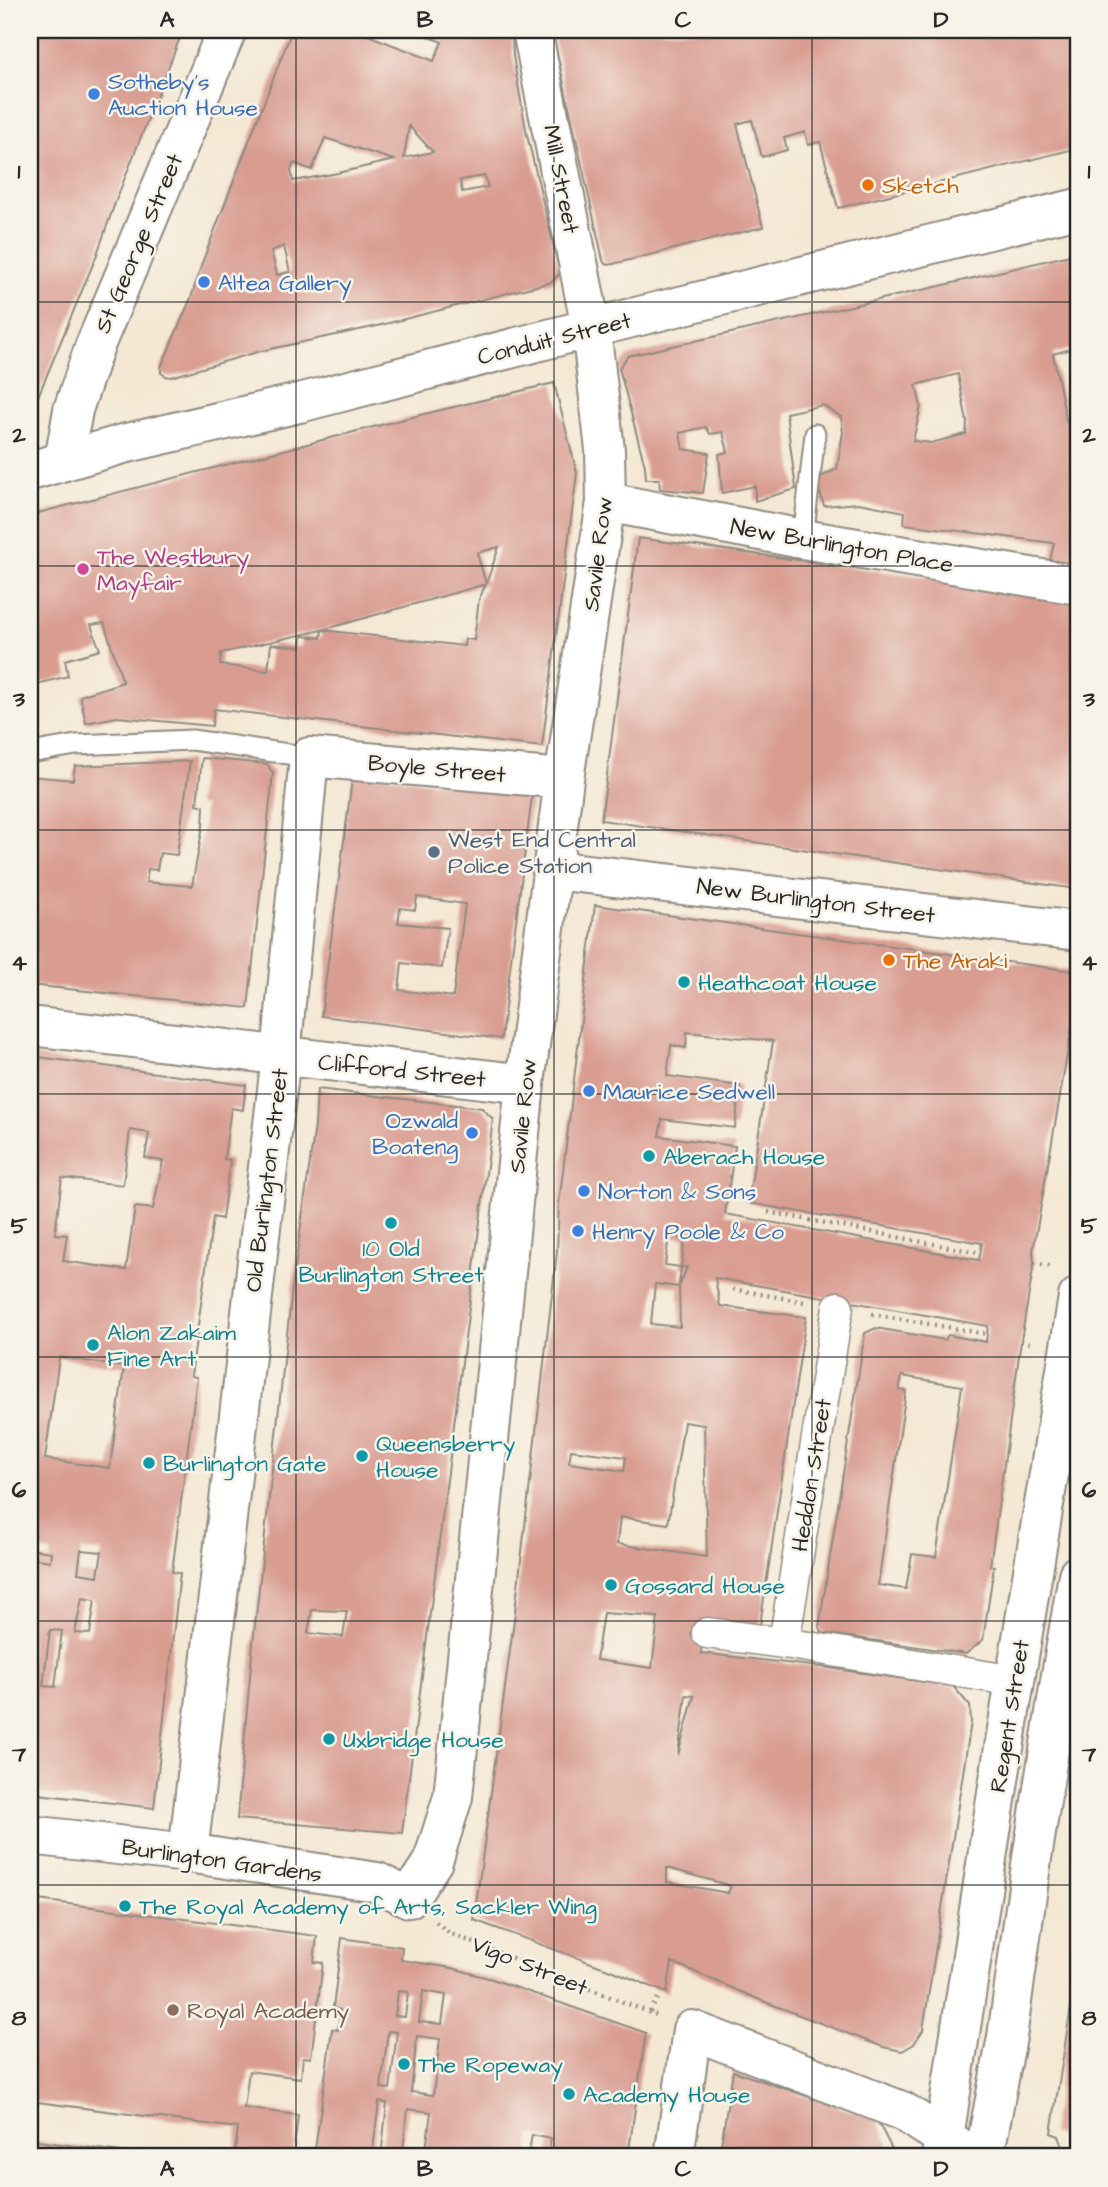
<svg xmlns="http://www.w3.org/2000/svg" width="1108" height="2187" viewBox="0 0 1108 2187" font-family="'Architects Daughter',sans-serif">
	<rect width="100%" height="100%" fill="#f7f3e8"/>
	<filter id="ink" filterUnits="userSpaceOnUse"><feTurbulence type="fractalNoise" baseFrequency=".0143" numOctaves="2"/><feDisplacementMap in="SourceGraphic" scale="14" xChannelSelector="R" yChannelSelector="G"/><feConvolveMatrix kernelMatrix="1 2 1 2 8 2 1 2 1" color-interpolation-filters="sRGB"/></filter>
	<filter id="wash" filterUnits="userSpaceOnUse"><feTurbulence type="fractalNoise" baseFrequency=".00686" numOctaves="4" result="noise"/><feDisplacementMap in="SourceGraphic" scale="28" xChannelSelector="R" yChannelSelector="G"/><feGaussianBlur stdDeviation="1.57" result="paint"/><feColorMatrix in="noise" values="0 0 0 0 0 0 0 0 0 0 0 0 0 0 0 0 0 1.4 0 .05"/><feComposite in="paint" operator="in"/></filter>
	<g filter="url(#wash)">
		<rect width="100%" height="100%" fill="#f4e8d4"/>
		<g id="blocks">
			<!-- building -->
			<path fill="#d99c91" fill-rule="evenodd" d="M30,30H183L115,203L96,257L32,411L30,412Z
				M292,30H355L434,61L442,42L412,30H512L513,56L527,135L560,273L552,282L373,327L261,351L171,377L166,376L161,373V367L191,298L202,263ZM409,126L433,152L404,158ZM325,138L394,160L338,173L293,181L291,170L294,163L312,170ZM485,176L488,187L462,192L460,180ZM284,246L290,272L277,275L271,251Z
				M552,30H1078V148L838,208L820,142L808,145L805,132L784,138L787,150L762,157L752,120L737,124L763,227L609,265L605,264L603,260Z
				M1078,253V347L1053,354L1067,424L1078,426V575L1048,569L1054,543L904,524L905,512L859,503L824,506L816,479L837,469L843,432L841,417L823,405L786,413L796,489L755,501V486L722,493L719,454L728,452L723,432L710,434L706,427L680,433L683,449L709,453L703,493L660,489L659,479H646L645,466L619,368L628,356L940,286ZM958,374L967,422L966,434L931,443L913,441L921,406L916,385Z
				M554,383L577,473L542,747L214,709L212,726L117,717L86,723L80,696L123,682L104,623L91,625L100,650L65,660L68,676L30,686V515L420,415ZM499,547L486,584L477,553ZM486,584L479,599L474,640L465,639L464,646L322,630L321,638L302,636L301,647L271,644L268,671L220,665L221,653L322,630Z
				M638,538L886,572L1078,594V887L1076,889L601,820Z
				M202,758L267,764L273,773L248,1008L30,985V776L73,780L75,766L190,761L177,855L160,853L157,870L148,869L146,882L192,886L203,826L204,806L197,804Z
				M353,772L532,796L501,1039L321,1016ZM417,897L465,904L453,997L399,990L402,963L442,968L448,928L398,923L400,908L415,910Z
				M595,905L1073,971L1078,978V992L1033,1251L1034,1263L1021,1341L990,1566H994L983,1640L966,1654L823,1633L819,1627L865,1333L876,1328L945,1340L948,1335L986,1342L988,1326L715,1278L720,1306L806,1317L760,1625L703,1619L701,1653L829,1668L953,1686L970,1706L971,1722L923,2030L914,2044L902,2051L883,2047L755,1998L672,1962L667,1993L616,1972L474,1920L514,1620L557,1252L559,1204ZM687,1032L773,1041L748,1203L982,1243L979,1260L725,1214L735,1146L659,1136L662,1119L735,1128L740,1086L667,1076L671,1045L686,1048ZM669,1236L685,1238L681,1267H687L679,1287L681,1267L665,1265ZM655,1284L679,1287L680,1327L651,1324ZM902,1376L962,1386L936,1557L912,1554L906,1589L878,1585L906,1391L899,1390ZM684,1422L704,1425L707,1557L617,1544L620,1517L668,1524ZM571,1450L626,1457L624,1471L569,1463ZM603,1613L658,1617L652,1668L596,1660ZM686,1695L694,1696L678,1755ZM667,1868L731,1886L728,1893L667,1882Z
				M30,1056L246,1085L243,1110L231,1108L224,1159L230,1160L222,1219L213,1217L191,1376L197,1377L172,1572L180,1573L154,1808L30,1793V1558L50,1561L51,1552L30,1549ZM130,1130L149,1133L145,1158L163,1161L153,1209L135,1207L126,1270L63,1261L67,1235L55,1234L62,1178L123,1185ZM59,1357L124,1367L110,1468L45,1459ZM81,1550L102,1552L98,1576L78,1573ZM82,1598L95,1600L90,1634L75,1633ZM50,1630L62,1631L55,1687L43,1686Z
				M317,1089L482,1108L493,1119L402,1833L237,1819L253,1643L292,1289L315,1126ZM312,1610L347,1611L343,1637L308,1633Z
				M30,1899L317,1936L314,1962L323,1963L311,2058L303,2057L301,2078L249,2071L244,2108L298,2115L293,2157L235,2151L238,2128L30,2101Z
				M342,1938L402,1947L401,1960L452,1968L492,1979L646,2033L628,2157H548L551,2139L532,2135L528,2157H425L431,2112L408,2109L402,2157H381L387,2103L379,2102L372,2157H314L332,2029L338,2030L340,2010L333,2008ZM398,1991L408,1992L405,2017L395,2016ZM423,1991L446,1995L442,2024L419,2022ZM388,2031L397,2032L390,2089L381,2088ZM417,2036L440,2039L433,2095L411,2092Z
				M1077,1969H1078V2157H1071L1062,2154L1063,2147L1059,2136L1051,2133Z
				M733,2071L877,2120L892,2149L893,2157H719Z
				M30,2140L152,2156V2157H30Z"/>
		</g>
	</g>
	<g filter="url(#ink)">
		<use href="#blocks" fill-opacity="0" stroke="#908a80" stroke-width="2"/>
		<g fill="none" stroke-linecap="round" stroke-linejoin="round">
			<defs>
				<path id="service" d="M803,539L815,434
					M30,753L76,745L192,740L309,757"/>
				<path id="pedestrian" d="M838,1307L784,1643L1015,1681
					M707,1633L784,1643"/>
				<path id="minor" d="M64,461L73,410L94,348L227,30
					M606,502L803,539L1078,585
					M553,870L1078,931
					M30,1026L525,1084
					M30,1835L188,1853L377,1882L409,1898L433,1861L453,1797L525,1084L564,779L606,502L605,450L591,328L532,30
					M188,1853L281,1056L309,757L564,779
					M674,2157L692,2030L902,2111L975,2157"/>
				<path id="secondary" d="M30,471L123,444L299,403L591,328L1078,208"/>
				<path id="primary" d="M941,2157L1003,1754L1078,1297
					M984,2157L1007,2037L1032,1858L1061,1675L1078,1575"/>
			</defs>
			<!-- service casing -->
			<use href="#service" stroke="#908a80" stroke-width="23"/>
			<!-- pedestrian casing -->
			<use href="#pedestrian" stroke="#908a80" stroke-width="33"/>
			<!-- minor casing -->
			<use href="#minor" stroke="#908a80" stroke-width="42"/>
			<!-- secondary casing -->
			<use href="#secondary" stroke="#908a80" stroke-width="42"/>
			<!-- primary casing -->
			<use href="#primary" stroke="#908a80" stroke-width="42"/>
			<!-- path -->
			<path stroke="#908a80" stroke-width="4.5" stroke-dasharray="2 5" stroke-linecap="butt" d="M768,1212L980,1253
				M1034,1263L1054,1267
				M733,1289L805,1302
				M872,1314L987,1334
				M1021,1341L1034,1344
				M436,1922L449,1933L656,2015
				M650,2012L658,1998"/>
			<!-- service -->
			<use href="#service" stroke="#fff" stroke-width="19"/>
			<!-- pedestrian -->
			<use href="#pedestrian" stroke="#fff" stroke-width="30"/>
			<!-- minor -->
			<use href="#minor" stroke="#fff" stroke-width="38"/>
			<!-- secondary -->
			<use href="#secondary" stroke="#fff" stroke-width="38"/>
			<!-- primary -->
			<use href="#primary" stroke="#fff" stroke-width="38"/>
		</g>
	</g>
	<!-- grid -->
	<path fill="none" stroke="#2b2b2b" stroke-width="2" stroke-opacity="0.55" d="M296,30V2157M554,30V2157M812,30V2157M30,302H1078M30,566H1078M30,830H1078M30,1094H1078M30,1357H1078M30,1621H1078M30,1885H1078"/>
	<!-- markers -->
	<g fill="#3f7fe0" stroke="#f7f3e8" stroke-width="2.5">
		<circle cx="94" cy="94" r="7"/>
		<circle cx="204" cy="282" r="7"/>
		<circle cx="589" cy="1091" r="7"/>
		<circle cx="472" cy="1133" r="7"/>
		<circle cx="584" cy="1191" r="7"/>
		<circle cx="578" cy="1231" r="7"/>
	</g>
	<g fill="#e8710a" stroke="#f7f3e8" stroke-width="2.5">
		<circle cx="868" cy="185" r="7"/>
		<circle cx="889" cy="960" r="7"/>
	</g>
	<circle fill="#d1479c" stroke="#f7f3e8" stroke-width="2.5" cx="83" cy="569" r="7"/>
	<circle fill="#5c6f8a" stroke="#f7f3e8" stroke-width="2.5" cx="434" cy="852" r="7"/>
	<g fill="#0f9aa8" stroke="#f7f3e8" stroke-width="2.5">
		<circle cx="684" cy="982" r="7"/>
		<circle cx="649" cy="1156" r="7"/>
		<circle cx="391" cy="1223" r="7"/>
		<circle cx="93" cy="1345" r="7"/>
		<circle cx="362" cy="1456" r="7"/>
		<circle cx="149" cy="1463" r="7"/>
		<circle cx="611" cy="1585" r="7"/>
		<circle cx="329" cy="1739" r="7"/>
		<circle cx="125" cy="1906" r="7"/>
		<circle cx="404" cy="2064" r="7"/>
		<circle cx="569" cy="2094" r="7"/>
	</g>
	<circle fill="#8d6e63" stroke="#f7f3e8" stroke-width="2.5" cx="173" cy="2010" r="7"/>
	<g text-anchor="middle" stroke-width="5" stroke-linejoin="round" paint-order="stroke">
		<!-- shop labels -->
		<g font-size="23" fill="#366cbe" stroke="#f7f3e8" text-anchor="start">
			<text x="108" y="89">Sotheby's<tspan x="108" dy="26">Auction House</tspan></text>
			<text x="218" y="290">Altea Gallery</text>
			<text x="603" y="1099">Maurice Sedwell</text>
			<text x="458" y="1128" text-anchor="end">Ozwald<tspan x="458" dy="26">Boateng</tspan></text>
			<text x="598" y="1199">Norton &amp; Sons</text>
			<text x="592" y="1239">Henry Poole &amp; Co</text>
		</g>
		<!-- street labels -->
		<g font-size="23" fill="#2b2b2b" stroke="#f7f3e8">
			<text transform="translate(562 179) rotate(79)" y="8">Mill Street</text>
			<text transform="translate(138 243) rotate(-67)" y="8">St George Street</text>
			<text transform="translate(554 338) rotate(-14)" y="8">Conduit Street</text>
			<text transform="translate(842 545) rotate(10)" y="8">New Burlington Place</text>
			<text transform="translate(597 554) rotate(-83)" y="8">Savile Row</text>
			<text transform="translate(437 768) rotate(5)" y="8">Boyle Street</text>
			<text transform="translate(816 900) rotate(7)" y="8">New Burlington Street</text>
			<text transform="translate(402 1070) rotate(6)" y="8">Clifford Street</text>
			<text transform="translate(522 1116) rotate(-84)" y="8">Savile Row</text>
			<text transform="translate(266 1180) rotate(-83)" y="8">Old Burlington Street</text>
			<text transform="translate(811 1475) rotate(-81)" y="8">Heddon Street</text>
			<text transform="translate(1009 1716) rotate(-81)" y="8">Regent Street</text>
			<text transform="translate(222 1860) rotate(8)" y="8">Burlington Gardens</text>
			<text transform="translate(530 1965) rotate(22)" y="8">Vigo Street</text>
		</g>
		<!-- food labels -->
		<g font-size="23" fill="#c56008" stroke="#f7f3e8" text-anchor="start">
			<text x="882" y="193">Sketch</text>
			<text x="903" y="968">The Araki</text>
		</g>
		<!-- hotel labels -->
		<g font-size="23" fill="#b23c85" stroke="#f7f3e8" text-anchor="start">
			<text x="97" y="564">The Westbury<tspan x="97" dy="26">Mayfair</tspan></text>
		</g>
		<!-- service labels -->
		<g font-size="23" fill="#4e5e75" stroke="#f7f3e8" text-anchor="start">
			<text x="448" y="847">West End Central<tspan x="448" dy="26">Police Station</tspan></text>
		</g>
		<!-- culture labels -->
		<g font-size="23" fill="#0d838f" stroke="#f7f3e8" text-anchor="start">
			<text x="698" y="990">Heathcoat House</text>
			<text x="663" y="1164">Aberach House</text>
			<text x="391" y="1256" text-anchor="middle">10 Old<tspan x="391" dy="26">Burlington Street</tspan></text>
			<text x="107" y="1340">Alon Zakaim<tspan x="107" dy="26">Fine Art</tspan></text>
			<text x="376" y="1451">Queensberry<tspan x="376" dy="26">House</tspan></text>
			<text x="163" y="1471">Burlington Gate</text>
			<text x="625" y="1593">Gossard House</text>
			<text x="343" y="1747">Uxbridge House</text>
			<text x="139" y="1914">The Royal Academy of Arts, Sackler Wing</text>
			<text x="418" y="2072">The Ropeway</text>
			<text x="583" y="2102">Academy House</text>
		</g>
		<!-- education labels -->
		<g font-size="23" fill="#785e54" stroke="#f7f3e8" text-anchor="start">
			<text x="187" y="2018">Royal Academy</text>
		</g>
	</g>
	<!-- margin -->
	<rect width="1108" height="2187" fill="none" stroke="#f7f3e8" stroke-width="77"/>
	<rect x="38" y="38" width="1032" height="2110" fill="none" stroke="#2b2b2b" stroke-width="2.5"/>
	<g font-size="23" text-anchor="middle" font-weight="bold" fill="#2b2b2b">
		<text x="167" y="27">A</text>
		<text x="425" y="27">B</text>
		<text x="683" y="27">C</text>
		<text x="941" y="27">D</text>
		<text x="19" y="178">1</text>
		<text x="1089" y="178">1</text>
		<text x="19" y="442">2</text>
		<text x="1089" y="442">2</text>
		<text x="19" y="706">3</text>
		<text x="1089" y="706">3</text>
		<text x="19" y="970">4</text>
		<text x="1089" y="970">4</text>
		<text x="19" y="1233">5</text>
		<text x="1089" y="1233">5</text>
		<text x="19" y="1497">6</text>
		<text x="1089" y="1497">6</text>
		<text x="19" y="1761">7</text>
		<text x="1089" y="1761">7</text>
		<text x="19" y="2025">8</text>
		<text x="1089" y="2025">8</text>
		<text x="167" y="2176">A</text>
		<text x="425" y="2176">B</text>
		<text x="683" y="2176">C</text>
		<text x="941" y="2176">D</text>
	</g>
</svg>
